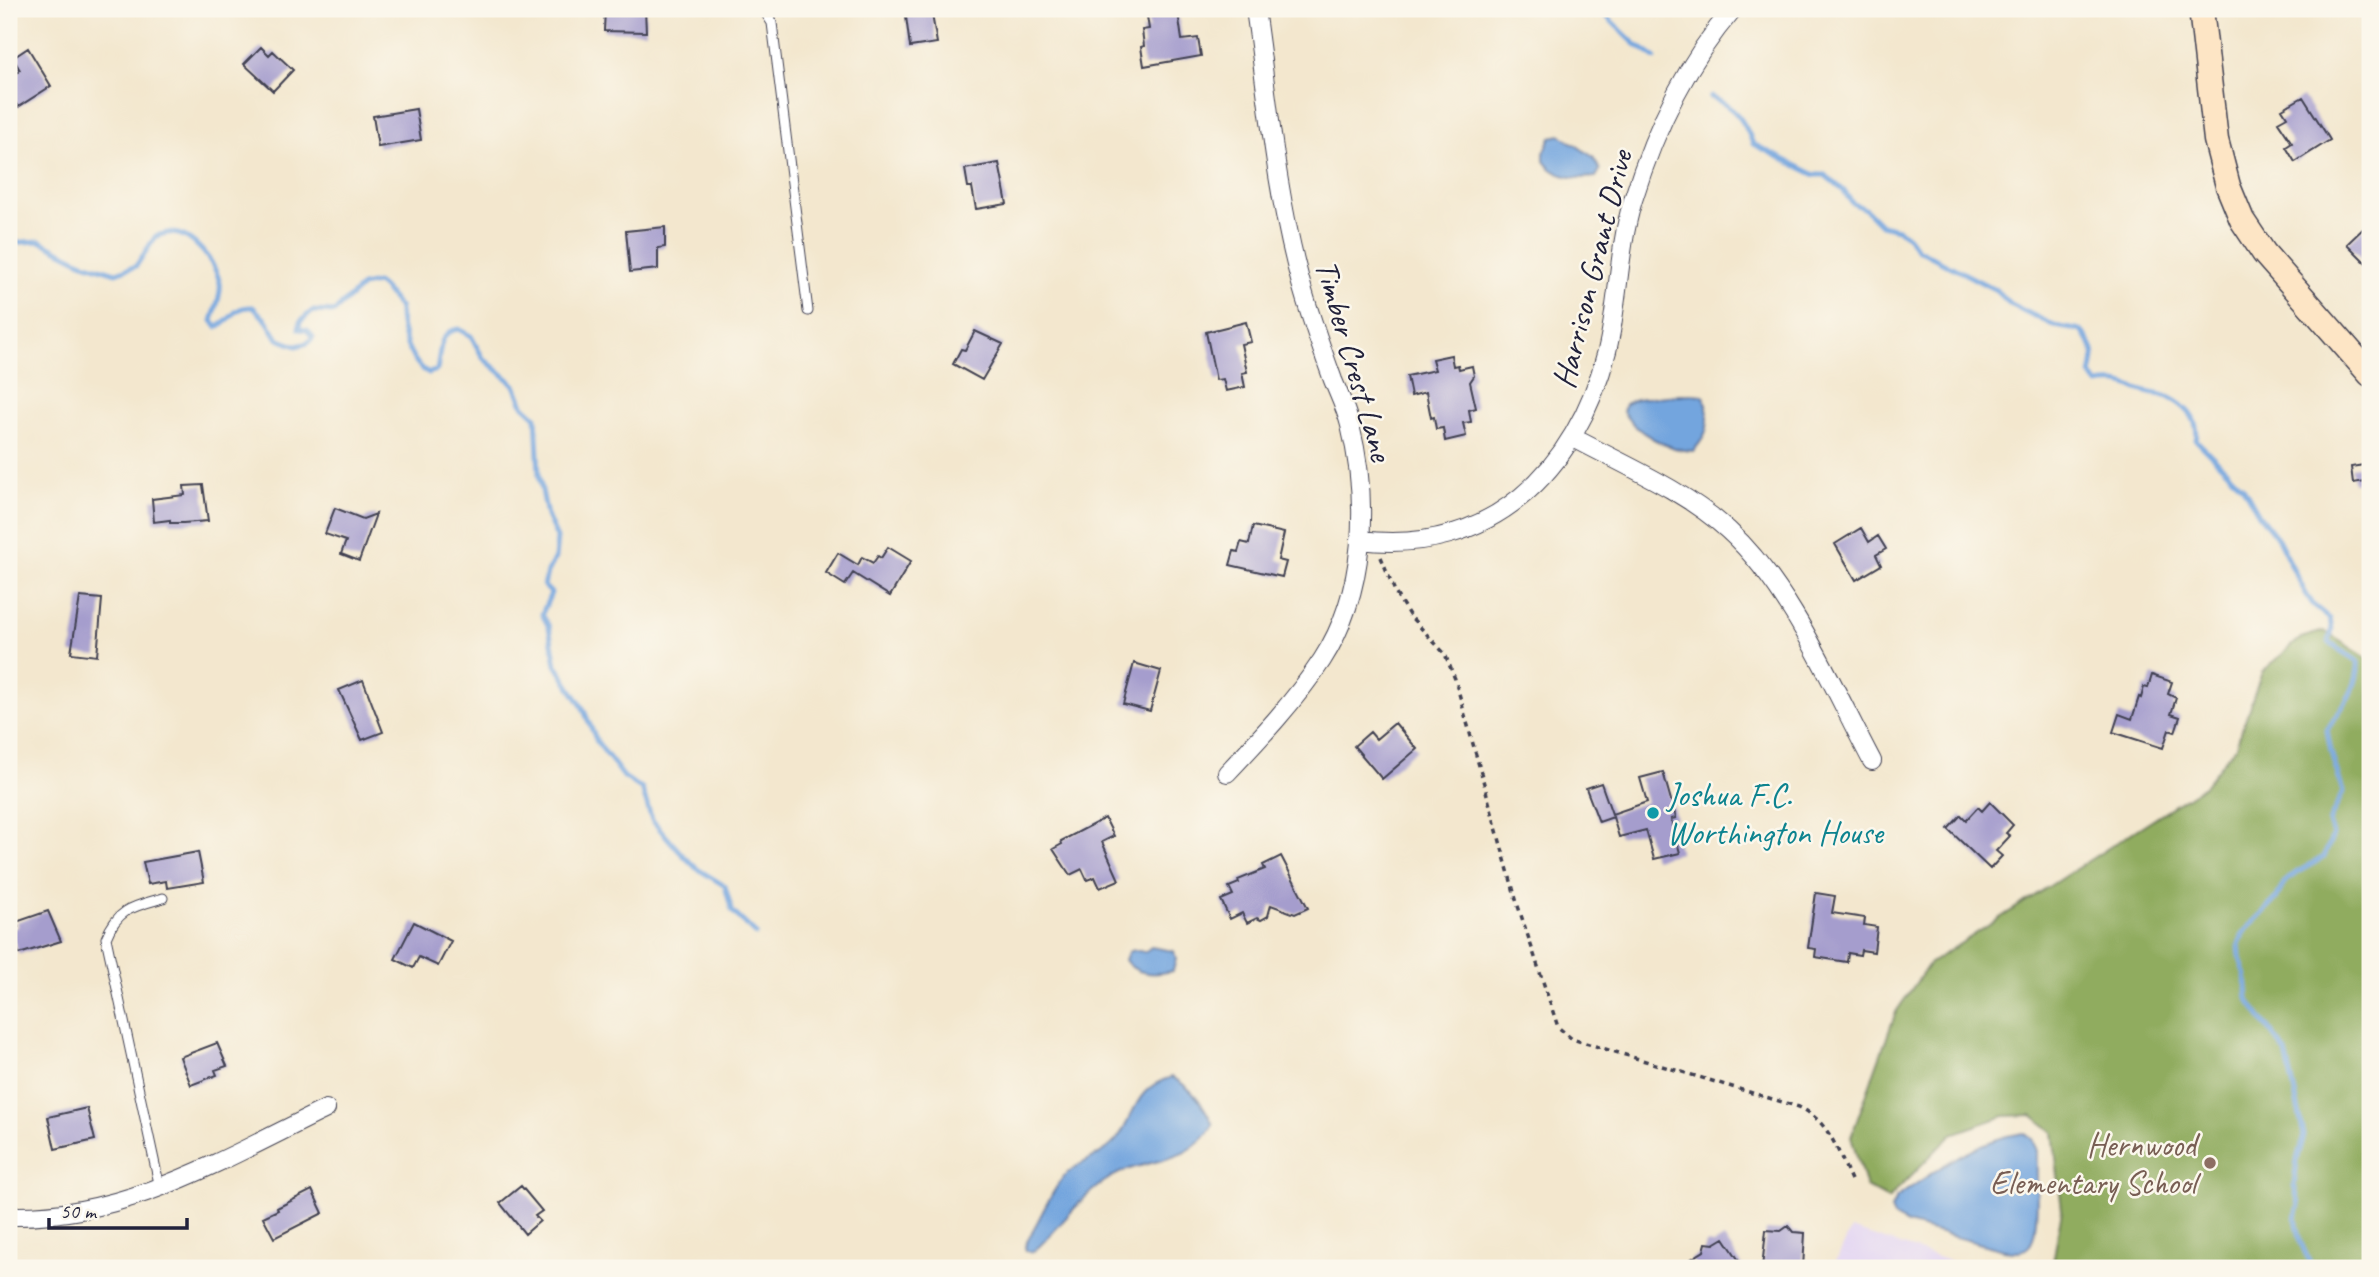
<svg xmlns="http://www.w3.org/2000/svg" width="2379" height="1277" viewBox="0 0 2379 1277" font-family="Caveat,sans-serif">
	<rect width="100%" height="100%" fill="#fbf7ec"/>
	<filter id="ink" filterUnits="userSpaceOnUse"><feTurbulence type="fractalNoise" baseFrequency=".0143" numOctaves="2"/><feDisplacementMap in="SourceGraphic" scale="14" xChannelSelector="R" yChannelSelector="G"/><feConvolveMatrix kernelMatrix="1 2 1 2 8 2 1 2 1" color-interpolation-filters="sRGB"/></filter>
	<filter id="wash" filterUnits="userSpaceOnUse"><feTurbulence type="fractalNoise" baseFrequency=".00686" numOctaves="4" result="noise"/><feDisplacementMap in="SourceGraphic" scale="28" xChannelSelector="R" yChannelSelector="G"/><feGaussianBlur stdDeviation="1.57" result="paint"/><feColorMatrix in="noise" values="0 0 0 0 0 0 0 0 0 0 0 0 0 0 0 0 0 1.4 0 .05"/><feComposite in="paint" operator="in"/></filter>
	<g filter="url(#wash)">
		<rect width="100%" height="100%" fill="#f3e7ce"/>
		<!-- built -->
		<path fill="#e2d4f3" d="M1851,1229L1971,1268H1833Z"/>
		<!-- forest -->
		<path fill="#90ac5e" stroke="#59674c" stroke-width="2" d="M2324,631L2370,660V1268H2052L2062,1210L2053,1132L2032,1115L2004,1116L1952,1134L1888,1199L1866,1187L1851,1137L1896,1012L1929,964L2204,786L2236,746L2262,672L2301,638Z"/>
		<!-- water -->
		<path fill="#73a5de" stroke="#4a648c" stroke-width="2" d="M1561,135L1593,157L1600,170L1596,177C1578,179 1555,178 1544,161V153L1551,137Z
			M1690,394L1703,395C1712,416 1710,434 1693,451C1668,450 1636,433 1623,412L1625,404L1636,399Z
			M1151,947L1174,951L1176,959L1173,971C1156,975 1136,976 1125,960L1128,952L1134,950L1145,952Z
			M1172,1077C1192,1088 1204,1104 1213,1125C1189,1167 1147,1156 1110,1178C1078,1197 1061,1228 1033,1252L1026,1251L1025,1246L1029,1238C1040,1218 1050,1194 1064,1176C1076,1162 1102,1158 1117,1139C1137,1112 1134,1088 1172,1077Z
			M2024,1133L2032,1139L2037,1151C2036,1171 2040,1231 2030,1245C2024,1253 2013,1251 2004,1250L1907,1224L1894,1217L1891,1209L1896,1198C1935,1171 1976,1139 2024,1133Z"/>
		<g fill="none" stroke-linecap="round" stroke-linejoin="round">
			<!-- stream -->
			<path stroke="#73a5de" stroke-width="5" d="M1599,9L1634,43L1655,58
				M1711,97C1734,107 1744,119 1753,144L1815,175H1825L1844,191L1852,203L1865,209L1881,225L1898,229L1908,237L1917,249L1996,290L2010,304L2055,326L2082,331C2095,349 2096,353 2091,375L2098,384C2122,380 2125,386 2146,392C2153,394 2162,394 2168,397C2186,406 2200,420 2196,440L2243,487L2259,515L2278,539L2306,594L2314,606L2330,619L2332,630L2329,642C2338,651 2349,654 2358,662C2359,690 2341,707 2327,730L2331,752L2343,792L2329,822L2333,835L2324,857L2296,873L2284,883L2276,899L2244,932L2239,944L2240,958L2246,976L2248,999L2286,1053L2292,1080L2304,1135L2297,1160L2294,1185L2299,1204L2296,1218L2301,1243L2312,1268
				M9,243L40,241L81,262L116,273L136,266L156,236C161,235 167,232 172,233C194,234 215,263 220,283C222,294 215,310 212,321L217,327C234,320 232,306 253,307L267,321L278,339L296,346L308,343L313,337L307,330L299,329L300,322L312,311L334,312L362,286L377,283C388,290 391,299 400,308C399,328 409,363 429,373L437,370C441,352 437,333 458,329L471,336L483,358L515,385L523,405L536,417L539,475L547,516L557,538L555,558L547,572L544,586L551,593L542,614L549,627L556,665L583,708L597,742L624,777L642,789L652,820L679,851L696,868L725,886L732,911L756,934"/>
		</g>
		<g id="blocks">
			<!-- building -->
			<path fill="#a59dcd" d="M605,9H645L646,32L604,31Z
				M905,9H931L937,43L910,47Z
				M1178,12L1182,40L1198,38L1201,56L1144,66L1141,47L1144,46L1142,30L1149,29L1147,16Z
				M261,47L269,55L273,51L293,70L273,91L244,64Z
				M28,48L51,86L18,107L9,93V80L20,70L13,58Z
				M2303,97L2330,140L2295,162L2286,147L2292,143L2278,122L2287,117L2282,109Z
				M416,109L421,140L378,147L373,116Z
				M999,163L1007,204L976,209L972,187H968L965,169Z
				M2370,222V267L2347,244Z
				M665,227V247L658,248V269L630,272L626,231Z
				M1246,322L1251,342L1241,344L1247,372L1242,373L1245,387L1226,391L1223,379L1216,380L1206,332Z
				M975,331L1003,344L982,380L953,364L961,349L965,350Z
				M1451,355L1453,366L1458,365L1459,369L1472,366L1474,376L1470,382L1476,408L1469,410L1471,422L1463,423L1466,436L1445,441L1443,428L1436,429L1434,417L1431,418L1426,392L1411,396L1407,376L1435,370L1432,359Z
				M2370,464V480L2353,483L2351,467Z
				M203,485L208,521L183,523H170V520L154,522L152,499L185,495L184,486Z
				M335,508L363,519L376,514L359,561L341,554L346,541L325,534Z
				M1253,526L1284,533L1278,560L1286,562L1282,577L1230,565L1234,551L1238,552L1241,542L1249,544Z
				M1861,528L1869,542L1878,536L1886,549L1876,555L1881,565L1856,580L1835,544Z
				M888,547L911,561L890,596L853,573L845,585L826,573L838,553L858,565L862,557L873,563L878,556L881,558Z
				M80,597L102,599L97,656L71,653Z
				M1134,663L1161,671L1150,711L1123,704Z
				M2152,675L2172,682L2168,694L2176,698L2171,714L2180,717L2175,732L2169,730L2163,748L2113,732L2119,714L2132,719L2139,697L2141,698L2144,687L2148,688Z
				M363,680L383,732L362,740L339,690Z
				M1395,723L1417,749L1382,779L1354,746L1370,732L1376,739Z
				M1663,772L1676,818L1671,819L1680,853L1654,859L1646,830L1619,837L1613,817L1599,822L1586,788L1601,783L1612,814L1647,802L1640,778Z
				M1990,802L2013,825L2006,833L2010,836L1996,851L2002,856L1990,869L1948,829L1961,815L1966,820L1978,807L1982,811Z
				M1105,818L1114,836L1102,842L1119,880L1100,888L1095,877L1087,880L1082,869L1070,875L1053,849L1062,844L1061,841Z
				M198,852L204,882L167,888L166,881L148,884L143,862Z
				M1281,856L1308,908L1295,914L1271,905L1268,916L1261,920L1257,918L1247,923L1242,913L1230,919L1221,900L1233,895L1229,887L1239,883L1238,880L1265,869L1263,865Z
				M1816,893L1835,896L1832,913L1865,918L1864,925L1877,927L1874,952L1861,950L1860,955L1848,953L1847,962L1815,957L1816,949L1808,948Z
				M48,911L61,941L19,954L9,930L18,927L16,922Z
				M414,922L451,941L438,966L419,957L413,968L395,959Z
				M217,1043L227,1066L215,1070L217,1075L191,1085L180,1057Z
				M87,1108L95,1140L55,1149L48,1117Z
				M521,1186L542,1211L535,1216L540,1221L525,1234L500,1203Z
				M312,1190L323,1213L274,1238L263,1217L278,1210L277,1208Z
				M1788,1226L1793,1232L1805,1233L1803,1268H1762L1766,1230L1781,1231Z
				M1724,1238L1744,1268H1697L1691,1259L1704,1251L1706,1243L1714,1244Z"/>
		</g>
	</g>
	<g filter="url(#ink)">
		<use href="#blocks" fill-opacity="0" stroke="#414051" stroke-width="2"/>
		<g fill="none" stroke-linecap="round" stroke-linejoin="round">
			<defs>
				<path id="lane" d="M763,9L772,23L808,311
					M160,1188L106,938C118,908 135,906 163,898"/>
				<path id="street" d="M1572,437C1624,465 1684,490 1728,530C1791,587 1832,686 1872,761
					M1360,540C1490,556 1576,472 1607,351C1619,302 1618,249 1633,200C1654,132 1686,63 1733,9
					M1227,773C1261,737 1295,701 1322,660C1366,592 1369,501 1350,425C1346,409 1339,395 1333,380C1321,347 1309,314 1300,280C1276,192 1268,99 1255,9
					M9,1216C125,1219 225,1158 326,1109"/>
				<path id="secondary" d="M2201,9L2216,140L2228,186L2242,220L2264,253L2370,374"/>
			</defs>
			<!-- lane casing -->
			<use href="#lane" stroke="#414051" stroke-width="11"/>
			<!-- street casing -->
			<use href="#street" stroke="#414051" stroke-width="20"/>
			<!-- secondary casing -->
			<use href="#secondary" stroke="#414051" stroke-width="27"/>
			<!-- path -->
			<path stroke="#414051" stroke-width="3.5" stroke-dasharray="5 5" stroke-linecap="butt" d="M1381,557L1396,594L1409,615L1445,654L1455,679L1517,903L1558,1027L1572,1039L1799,1107C1829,1121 1838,1151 1851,1180"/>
			<!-- lane -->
			<use href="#lane" stroke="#fff" stroke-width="9"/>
			<!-- street -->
			<use href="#street" stroke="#fff" stroke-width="18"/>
			<!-- secondary -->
			<use href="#secondary" stroke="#fde5c5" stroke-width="24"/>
		</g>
	</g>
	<!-- markers -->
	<circle fill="#0f9aa8" stroke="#fbf7ec" stroke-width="2.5" cx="1653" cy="813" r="7"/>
	<circle fill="#8d6e63" stroke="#fbf7ec" stroke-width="2.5" cx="2210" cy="1163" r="7"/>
	<g text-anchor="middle" stroke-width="5" stroke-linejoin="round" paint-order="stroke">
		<!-- street labels -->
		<g font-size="33" fill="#22223b" stroke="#fbf7ec">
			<text transform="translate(1591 269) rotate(-76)" y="12">Harrison Grant Drive</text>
			<text transform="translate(1355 360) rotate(74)" y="12">Timber Crest Lane</text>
		</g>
		<!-- culture labels -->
		<g font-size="33" fill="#0d838f" stroke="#fbf7ec" text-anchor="start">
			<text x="1667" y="806">Joshua F.C.<tspan x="1667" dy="38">Worthington House</tspan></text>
		</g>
		<!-- education labels -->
		<g font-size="33" fill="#785e54" stroke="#fbf7ec" text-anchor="end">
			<text x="2196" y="1156">Hernwood<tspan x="2196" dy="38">Elementary School</tspan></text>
		</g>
	</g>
	<!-- margin -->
	<rect width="2379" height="1277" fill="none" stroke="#fbf7ec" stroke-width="35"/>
	<!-- scale -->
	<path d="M49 1218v10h138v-10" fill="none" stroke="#22223b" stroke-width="3.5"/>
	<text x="60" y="1218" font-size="21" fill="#22223b" stroke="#fbf7ec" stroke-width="5" paint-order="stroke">50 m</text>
</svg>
